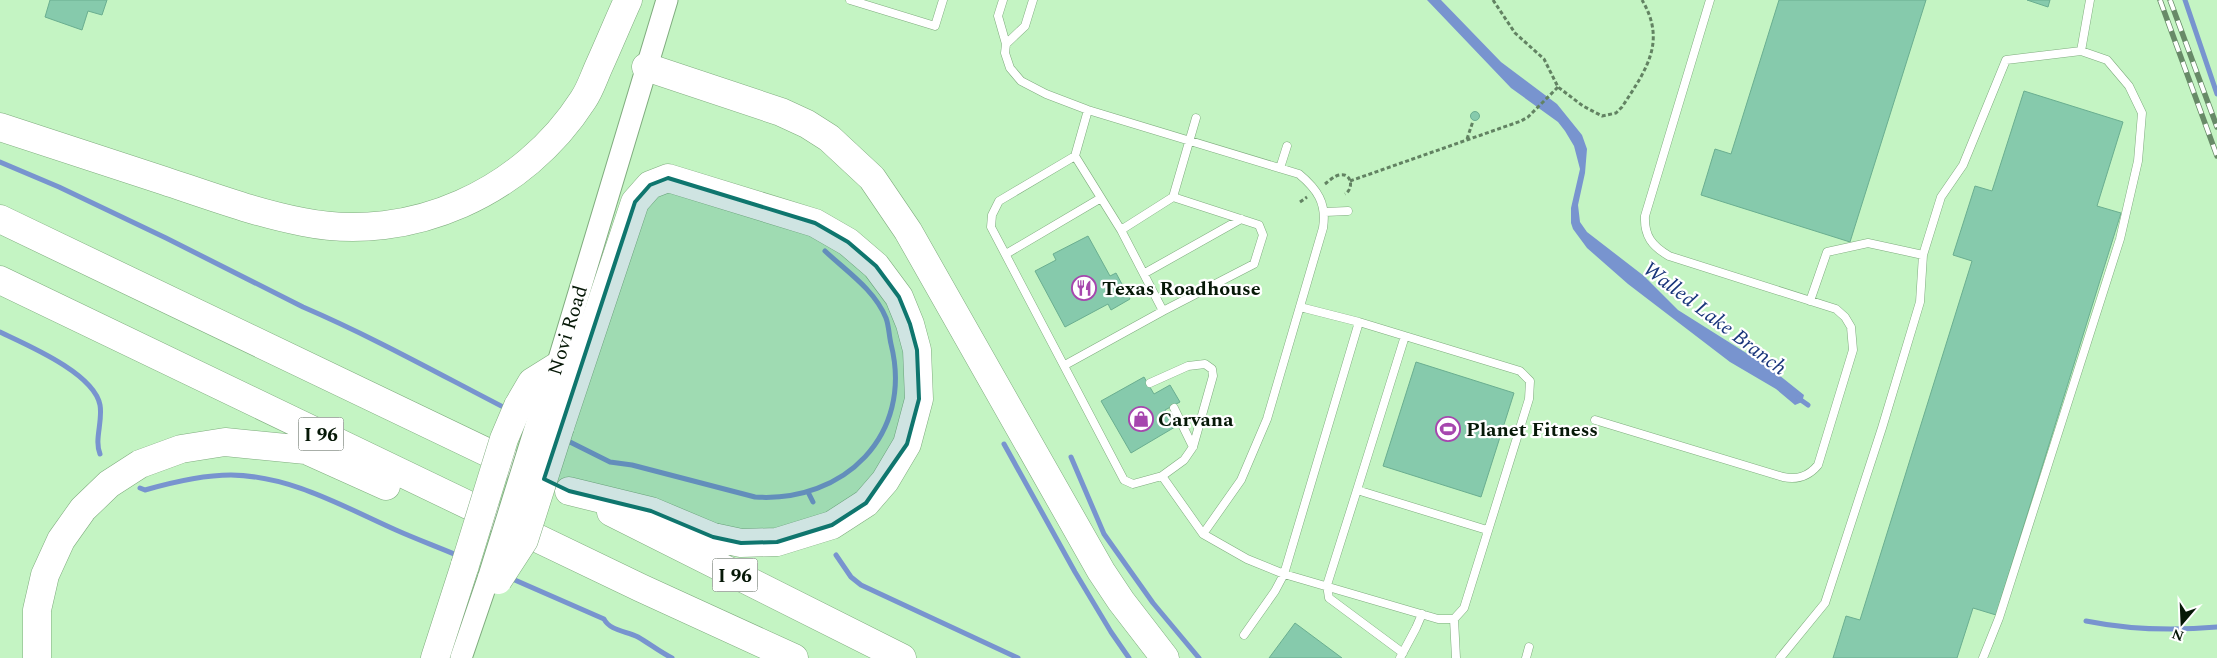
<svg xmlns="http://www.w3.org/2000/svg" width="2217" height="658" viewBox="0 0 2217 658" font-family="Spectral,serif">
	<rect width="100%" height="100%" fill="#c4f4c3"/>
	<!-- water -->
	<path fill="#7894cf" d="M1427,0H1441L1501,62L1557,104L1582,135L1587,149L1585,173L1578,205L1580,222L1587,232L1644,276L1678,310L1770,368L1804,395L1802,402L1795,405L1776,389L1730,362L1628,284L1587,248L1573,229L1571,223V208L1580,169L1574,146L1565,131L1558,122L1511,88Z"/>
	<g fill="none" stroke-linecap="round" stroke-linejoin="round">
		<!-- stream -->
		<path stroke="#7894cf" stroke-width="5" d="M2185,0L2217,94
			M0,162L59,187L166,238L303,307C373,337 439,374 507,409
			M0,332C27,345 94,373 100,405C103,421 94,440 100,454
			M1798,398L1808,405
			M566,440L610,462L632,465L755,497C844,503 914,435 891,344C889,336 889,326 886,318C874,289 846,271 825,251
			M1004,444L1075,572L1111,632L1129,658
			M1071,457L1104,534L1153,603L1199,658
			M140,488L145,490C173,482 202,475 231,475C291,476 342,506 396,530C416,539 438,547 459,556
			M808,492L813,502
			M836,555L851,577L861,585L1018,658
			M508,577L604,619C610,631 627,631 638,637C650,644 660,652 672,658
			M2086,621C2131,630 2172,631 2217,627"/>
	</g>
	<!-- building -->
	<path fill="#86caac" stroke="#6aae90" d="M50,0H107L102,15L88,11L82,30L45,17Z
		M1779,0H1926L1850,242L1701,195L1715,149L1731,154Z
		M2027,0H2050L2048,7Z
		M2024,91L2123,122L2097,206L2121,213L1996,615L1973,608L1957,658H1833L1846,616L1860,620L1972,261L1953,255L1975,186L1992,191Z
		M1470.5 116a4.5 4.5 0 1 1 9 0a4.5 4.5 0 1 1-9 0Z
		M1088,236L1110,276L1116,273L1130,299L1111,310L1108,304L1065,327L1035,271L1056,260L1053,254Z
		M1416,362L1514,393L1481,497L1383,466Z
		M1144,377L1154,394L1170,385L1180,402L1165,410L1175,427L1131,453L1101,401Z
		M1295,623L1342,658H1269Z"/>
	<g fill="none" stroke-linecap="round" stroke-linejoin="round">
		<defs>
			<path id="service" d="M850,0L935,26L943,0
				M1003,0L998,16L1006,44L1005,53L1010,68L1021,81L1046,94L1088,110L1299,174C1317,189 1327,203 1323,228L1267,419L1241,480L1203,534
				M1006,44L1025,26L1033,0
				M1088,110L1075,156L999,201L992,215L991,227L1124,480L1133,484L1162,476L1203,534L1247,559L1284,574L1438,619H1454L1464,608L1529,399L1530,381L1520,371L1359,322L1300,307
				M1075,156L1121,230
				M1280,168L1287,146
				M1325,212L1348,211
				M1006,254L1101,198
				M1145,273L1241,219
				M1810,301L1827,252L1868,243L1923,255
				M1163,311L1121,230L1173,197L1196,118
				M1405,336L1357,490L1487,530
				M1065,365L1163,311L1254,264L1263,235L1259,225L1173,197
				M1150,383L1188,366L1205,364L1212,369L1213,376L1193,447L1184,460L1162,476
				M1174,408L1193,447
				M1595,420L1783,477C1797,480 1808,477 1818,465L1853,350L1851,327L1845,317L1836,309L1669,256C1652,246 1644,236 1645,216L1710,0
				M1357,490L1327,585L1329,598L1403,653
				M1454,619L1456,658
				M1244,635L1275,591L1284,574L1359,322
				M1400,658L1416,628L1422,614
				M1526,658L1529,647
				M1780,658L1825,603L1882,428L1920,302L1923,255L1941,197L1963,165L2006,60L2081,51
				M1983,658L1999,618L2120,239L2138,161L2142,113L2129,86L2107,60L2081,51L2090,0"/>
			<path id="secondary" d="M539,416L559,359L667,0
				M461,658L489,576"/>
			<path id="motorway" d="M646,67L781,112L807,124L829,138L872,178L908,231L1101,571L1121,601L1165,658
				M0,127C55,145 110,163 165,181C210,196 256,213 303,222C411,244 524,192 583,100C590,90 594,77 599,66C609,44 618,22 628,0
				M0,219L518,467
				M0,280L641,588L794,658
				M518,406L532,382L556,367
				M560,427L635,202L650,185L668,178L815,223L848,242L876,266L899,297L910,324L917,350L919,399L907,444L885,481L866,503L832,525L777,542L741,543L713,537L651,511L569,491
				M611,512L902,658
				M37,658V610L45,575L61,540L83,509L109,484L140,464L181,449L225,442L306,450L386,486
				M435,658L465,565"/>
		</defs>
		<!-- service casing -->
		<use href="#service" stroke="#7fac7e" stroke-width="9"/>
		<!-- secondary casing -->
		<use href="#secondary" stroke="#7fac7e" stroke-width="23"/>
		<!-- motorway casing -->
		<use href="#motorway" stroke="#7fac7e" stroke-width="29"/>
		<!-- path -->
		<path stroke="#628262" stroke-width="3" stroke-dasharray="4 2.5" stroke-linecap="butt" d="M1493,0L1515,33L1544,59L1558,87L1583,106L1602,116L1616,113L1622,107C1646,70 1667,42 1642,0
			M1467,139L1473,121
			M1350,181L1521,121L1528,117L1558,87
			M1325,184C1329,181 1334,176 1339,175C1352,172 1354,189 1345,194
			M1300,202L1307,197"/>
		<!-- service -->
		<use href="#service" stroke="#fff" stroke-width="8"/>
		<!-- secondary -->
		<use href="#secondary" stroke="#fff" stroke-width="21"/>
		<!-- motorway -->
		<use href="#motorway" stroke="#fff" stroke-width="28"/>
		<defs>
			<path id="rail" d="M2160,0L2217,156
				M2170,0L2217,127"/>
		</defs>
		<!-- rail casing -->
		<use href="#rail" stroke="#688a68" stroke-width="5.5"/>
		<!-- rail -->
		<use href="#rail" stroke="#fff" stroke-width="4" stroke-dasharray="11" stroke-linecap="butt"/>
		<defs>
			<path id="secondary-bridge" d="M489,576L539,416"/>
			<path id="motorway-bridge" d="M465,565L504,439L518,406
				M498,580L524,540L560,427"/>
		</defs>
		<!-- secondary-bridge casing -->
		<use href="#secondary-bridge" stroke="#7fac7e" stroke-width="23" stroke-linecap="butt"/>
		<!-- motorway-bridge casing -->
		<use href="#motorway-bridge" stroke="#7fac7e" stroke-width="29" stroke-linecap="butt"/>
		<!-- secondary-bridge -->
		<use href="#secondary-bridge" stroke="#fff" stroke-width="21"/>
		<!-- motorway-bridge -->
		<use href="#motorway-bridge" stroke="#fff" stroke-width="28"/>
	</g>
	<!-- marked area -->
	<path fill="#0f766e" fill-opacity="0.2" stroke="#0f766e" stroke-width="4" stroke-linejoin="round" d="M668,178L815,223L848,242L876,266L899,297L910,324L917,350L919,399L907,444L866,503L832,525L777,542L741,543L713,537L651,511L569,491L544,479L635,202L650,185Z"/>
	<!-- icons -->
	<defs>
		<symbol id="restaurant-ring" viewBox="-11 -11 22 22"><circle r="9.5" fill="#fff" stroke="#a646ae" stroke-width="1.5"/><path d="M-5-6h1v4h1v-4h1v4h1v-4h1v5L-1.5 .5V6h-2V.5L-5-1ZM5-6V6H3V1.5H1.5Q1.5-4 5-6Z" fill="#a646ae"/></symbol>
		<symbol id="shop-ring" viewBox="-11 -11 22 22"><circle r="9.5" fill="#fff" stroke="#a646ae" stroke-width="1.5"/><path d="M-5-2.5h2.3a2.7 3.5 0 0 1 5.4 0H5L5.5 6h-11ZM-1.5-2.5h3a1.5 2.3 0 0 0-3 0Z" fill="#a646ae"/></symbol>
		<symbol id="stadium-ring" viewBox="-11 -11 22 22"><circle r="9.5" fill="#fff" stroke="#a646ae" stroke-width="1.5"/><path d="M0-5a6.5 5 0 1 0 0 10a6.5 5 0 1 0 0-10ZM-3.5-1.8h7v3.6h-7Z" fill="#a646ae"/></symbol>
	</defs>
	<g fill-rule="evenodd">
		<use href="#restaurant-ring" x="1070" y="274" width="28" height="28"/>
		<use href="#shop-ring" x="1127" y="405" width="28" height="28"/>
		<use href="#stadium-ring" x="1434" y="415" width="28" height="28"/>
	</g>
	<g text-anchor="middle" stroke-width="4.5" stroke-linejoin="round" paint-order="stroke">
		<!-- shield labels -->
		<g fill="#fff" stroke="#515d51" stroke-width="1">
			<rect x="298.5" y="417.5" width="45" height="33" rx="4"/>
			<rect x="712.5" y="558.5" width="45" height="33" rx="4"/>
		</g>
		<g font-size="19" font-weight="bold" fill="#061807">
			<text x="321" y="441">I 96</text>
			<text x="735" y="582">I 96</text>
		</g>
		<!-- poi labels -->
		<g font-size="20" font-weight="bold" fill="#061807" stroke="#fff" text-anchor="start">
			<text x="1102" y="295">Texas Roadhouse</text>
			<text x="1158" y="426">Carvana</text>
			<text x="1466" y="436">Planet Fitness</text>
		</g>
		<!-- street labels -->
		<g font-size="20" fill="#061807" stroke="#fff">
			<text transform="translate(567 330) rotate(-73)" y="7">Novi Road</text>
		</g>
		<!-- water labels -->
		<g font-size="21" font-style="italic" fill="#1a367b" stroke="#fff">
			<text transform="translate(1715 318) rotate(37)" y="7">Walled Lake Branch</text>
		</g>
	</g>
	<!-- north arrow -->
	<g transform="translate(2182 623) rotate(199)" stroke="#ffffff" stroke-width="4" paint-order="stroke">
	<path d="M0-4L9 19L0 12L-9 19Z" fill="#061807"/>
	<text y="-8" font-size="14" font-weight="bold" text-anchor="middle" fill="#061807">N</text>
	</g>
</svg>
